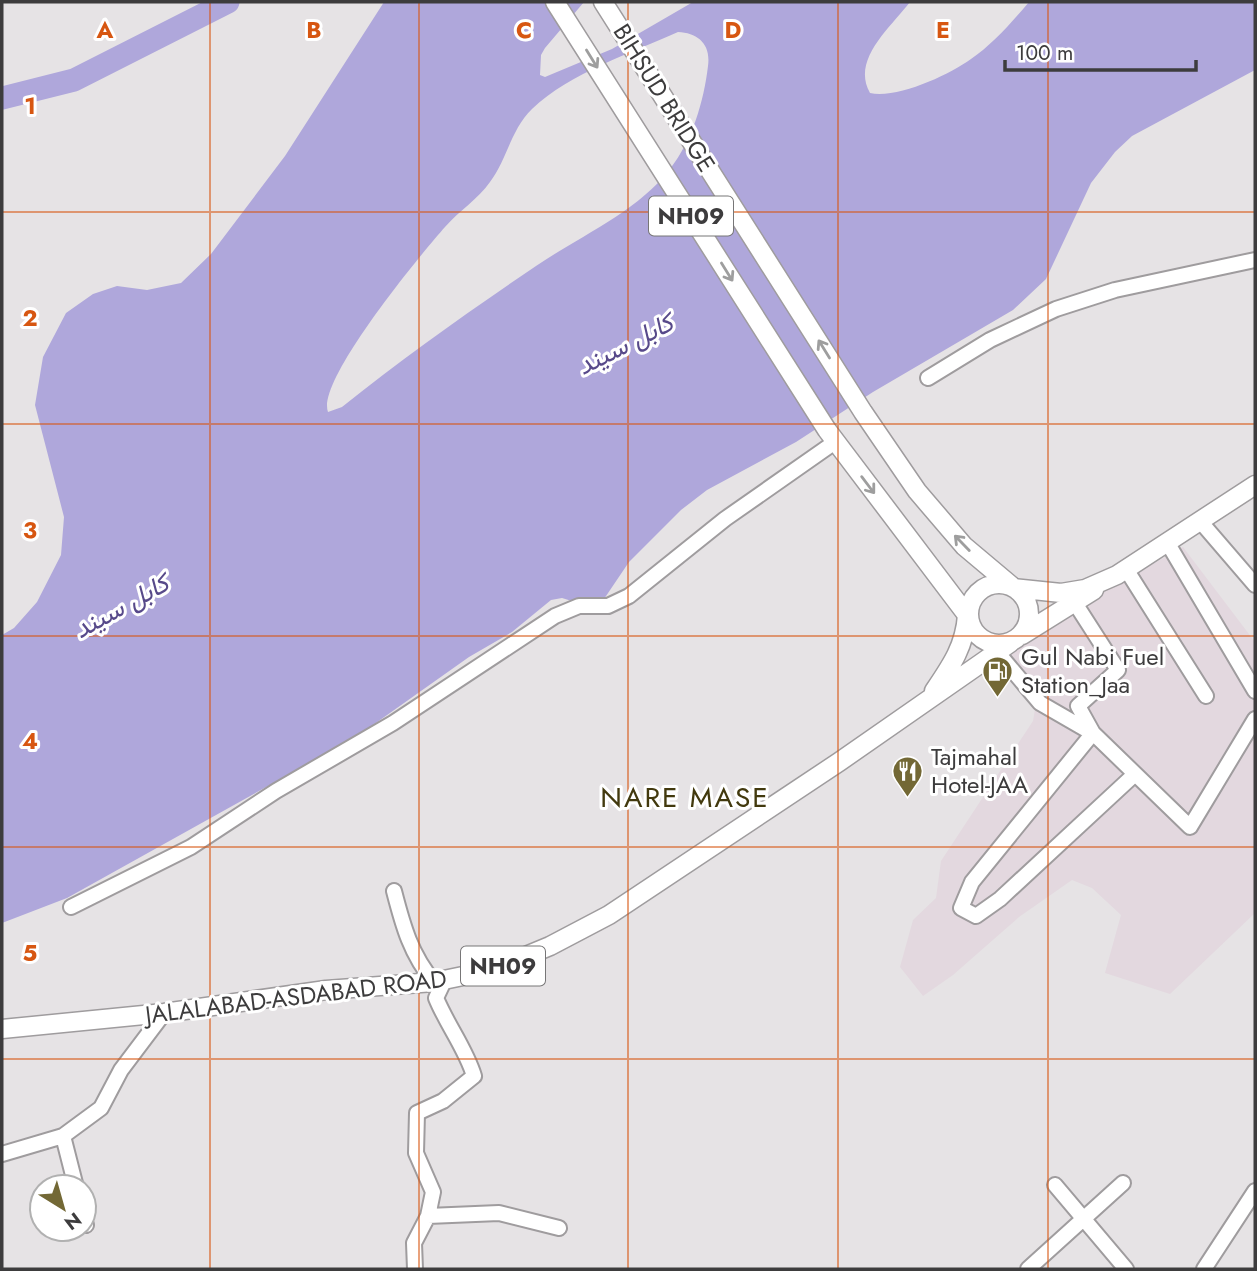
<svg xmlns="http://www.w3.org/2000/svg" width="1257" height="1271" viewBox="0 0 1257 1271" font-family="Jost,Vazirmatn,sans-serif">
	<rect width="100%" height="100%" fill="#e6e3e5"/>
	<!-- built -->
	<path fill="#e3d8df" d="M1183,547L1255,642V913L1170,994L1105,973L1121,915L1092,888L1072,880L1019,917L953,975L923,996L900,967L913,920L936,898L941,861L1033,721L1037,697L1003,655L1069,611Z"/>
	<!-- water -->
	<path fill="#afa7db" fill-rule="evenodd" d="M384,2H584L545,48L541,55L540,75L545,77L612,49L693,2H910C890,28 851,60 870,93C897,99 949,75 971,59C992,45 1013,21 1029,2H1255V70L1132,136L1115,152L1091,183L1046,279L1013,310L873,392L796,442L707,490L681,510L629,562L604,599L575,602L562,598L551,600L512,632L469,657L356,737L67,898L2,923V635L14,628L37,602L61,555L64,517L35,405L43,357L66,313L93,294L117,286L147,290L181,283L211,254L285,156ZM678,32C698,33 711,44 708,66C704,101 692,141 670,169C637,212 580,236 536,266C471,310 404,357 342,407L328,412C316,381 421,254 445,227C459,211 478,199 490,182C507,160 511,129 532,109C571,72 630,54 678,32Z"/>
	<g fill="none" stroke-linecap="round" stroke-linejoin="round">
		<!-- river -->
		<path stroke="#afa7db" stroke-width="23" d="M2,98L74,80L228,2"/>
		<defs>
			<path id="minor" d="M928,378L990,340L1056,309L1115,290L1255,260
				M1200,521L1255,585
				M1167,542L1255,691
				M1126,569L1206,696
				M1075,603L1118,670L1078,706L1093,733
				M998,653L1040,703L1092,733
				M1135,774L1000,899L976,916L961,908L972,882L1093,733L1190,827L1255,719
				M394,891C403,926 411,955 434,982
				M71,907L191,847L276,791L393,723L555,616L579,606H608L629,596L725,519L835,442
				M63,1136L76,1187
				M2,1154L63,1136L101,1108L121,1070L164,1013
				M1055,1185L1126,1269
				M428,1216L499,1213L559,1228
				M84,1218L86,1225
				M415,1269L414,1243L428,1216L433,1192L416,1153L417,1113L443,1101L474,1076C466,1049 447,1025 436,998L444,981
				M1028,1269L1123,1183
				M1204,1269L1255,1191"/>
			<path id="major" d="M555,2L827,430L967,615C965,646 951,666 934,691
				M603,2L863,412L917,491L964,546L1014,588L1061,593L1085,589L1117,575L1255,485
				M969 614a30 30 0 1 1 60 0a30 30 0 1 1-60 0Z
				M1022,635L1094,590
				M2,1029L164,1013L326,990L434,982L492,970L550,946L609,915L839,762L1010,643"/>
		</defs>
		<!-- minor casing -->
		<use href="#minor" stroke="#9f9c9e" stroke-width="18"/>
		<!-- major casing -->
		<use href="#major" stroke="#9f9c9e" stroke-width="21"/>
		<!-- minor -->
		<use href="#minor" stroke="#fff" stroke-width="14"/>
		<!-- major -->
		<use href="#major" stroke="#fff" stroke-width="18"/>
	</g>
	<!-- one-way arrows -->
	<defs><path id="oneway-shaft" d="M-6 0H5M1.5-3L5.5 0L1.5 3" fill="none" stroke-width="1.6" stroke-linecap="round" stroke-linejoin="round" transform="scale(1.75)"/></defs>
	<g stroke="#9e9e9e">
		<use href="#oneway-shaft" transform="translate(592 59) rotate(58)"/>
		<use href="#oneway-shaft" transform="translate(727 272) rotate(58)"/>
		<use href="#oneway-shaft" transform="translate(824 349) rotate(-122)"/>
		<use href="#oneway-shaft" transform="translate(868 485) rotate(53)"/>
		<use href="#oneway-shaft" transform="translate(962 543) rotate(-134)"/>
	</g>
	<!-- grid -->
	<path fill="none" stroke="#d75611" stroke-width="2" stroke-opacity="0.55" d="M210,2V1269M419,2V1269M628,2V1269M838,2V1269M1048,2V1269M2,212H1255M2,424H1255M2,636H1255M2,847H1255M2,1059H1255"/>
	<!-- icons -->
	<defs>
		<symbol id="fuel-pin" viewBox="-11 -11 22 30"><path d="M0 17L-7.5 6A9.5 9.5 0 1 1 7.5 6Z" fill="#736835" stroke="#fff"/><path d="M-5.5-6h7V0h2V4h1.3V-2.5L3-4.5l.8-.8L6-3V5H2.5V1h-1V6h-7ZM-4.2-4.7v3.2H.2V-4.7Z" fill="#fff"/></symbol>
		<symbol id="restaurant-pin" viewBox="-11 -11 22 30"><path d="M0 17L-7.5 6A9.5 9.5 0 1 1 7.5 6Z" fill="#736835" stroke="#fff"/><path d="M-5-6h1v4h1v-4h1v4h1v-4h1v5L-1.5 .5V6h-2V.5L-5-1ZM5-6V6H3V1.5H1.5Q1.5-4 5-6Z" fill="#fff"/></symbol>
	</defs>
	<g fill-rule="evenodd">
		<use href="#fuel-pin" x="980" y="654" width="35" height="47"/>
		<use href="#restaurant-pin" x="890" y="754" width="35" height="47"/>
	</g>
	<g text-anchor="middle" stroke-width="6" stroke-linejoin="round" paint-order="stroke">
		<!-- shield labels -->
		<g fill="#fff" stroke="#777677" stroke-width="2">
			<rect x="649" y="196.5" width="84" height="39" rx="5"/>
			<rect x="461" y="946.5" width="84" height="39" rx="5"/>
		</g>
		<g font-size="23" font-weight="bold" fill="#3d3c3d">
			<text x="691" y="224">NH09</text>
			<text x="503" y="974">NH09</text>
		</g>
		<!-- street labels -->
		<g font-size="24" fill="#3d3c3d" stroke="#fff">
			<text transform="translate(664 98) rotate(58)" y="8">BIHSUD BRIDGE</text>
			<text transform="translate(296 997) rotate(-7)" y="8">JALALABAD-ASDABAD ROAD</text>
		</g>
		<!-- poi labels -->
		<g font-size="24" fill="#3d3c3d" stroke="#fff" text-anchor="start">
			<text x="1021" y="665">Gul Nabi Fuel<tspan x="1021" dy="28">Station_Jaa</tspan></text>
			<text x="931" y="765">Tajmahal<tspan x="931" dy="28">Hotel-JAA</tspan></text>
		</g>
		<!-- water labels -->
		<g font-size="26" font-style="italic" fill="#57498a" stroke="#fff">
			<text transform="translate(625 344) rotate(-27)" y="9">کابل سيند</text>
			<text transform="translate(121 606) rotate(-29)" y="9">کابل سيند</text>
		</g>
		<!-- quarter labels -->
		<g font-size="28" letter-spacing="2" fill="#42390e" stroke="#fff">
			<text x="685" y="807">NARE MASE</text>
		</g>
	</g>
	<g font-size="23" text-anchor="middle" font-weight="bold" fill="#d75611" stroke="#fff" stroke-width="6" stroke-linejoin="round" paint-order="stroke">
		<text x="105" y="38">A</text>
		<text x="314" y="38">B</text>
		<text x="524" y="38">C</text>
		<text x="733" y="38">D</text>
		<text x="943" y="38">E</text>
		<text x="30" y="114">1</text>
		<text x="30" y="326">2</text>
		<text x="30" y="538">3</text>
		<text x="30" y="749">4</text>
		<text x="30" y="961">5</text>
	</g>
	<!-- border -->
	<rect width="1257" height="1271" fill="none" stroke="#3d3c3d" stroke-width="7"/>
	<!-- north arrow -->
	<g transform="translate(63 1208) rotate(143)"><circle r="33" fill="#ffffff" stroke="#b1b1b1" stroke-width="2"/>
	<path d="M0-5L12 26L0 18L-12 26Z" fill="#736835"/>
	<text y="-10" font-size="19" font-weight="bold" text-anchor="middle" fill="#3d3c3d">N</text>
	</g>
	<!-- scale -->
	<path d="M1005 60v10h191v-10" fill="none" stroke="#3d3c3d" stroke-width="3.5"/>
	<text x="1016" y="60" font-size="21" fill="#3d3c3d" stroke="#ffffff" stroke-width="5" paint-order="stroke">100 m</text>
</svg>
